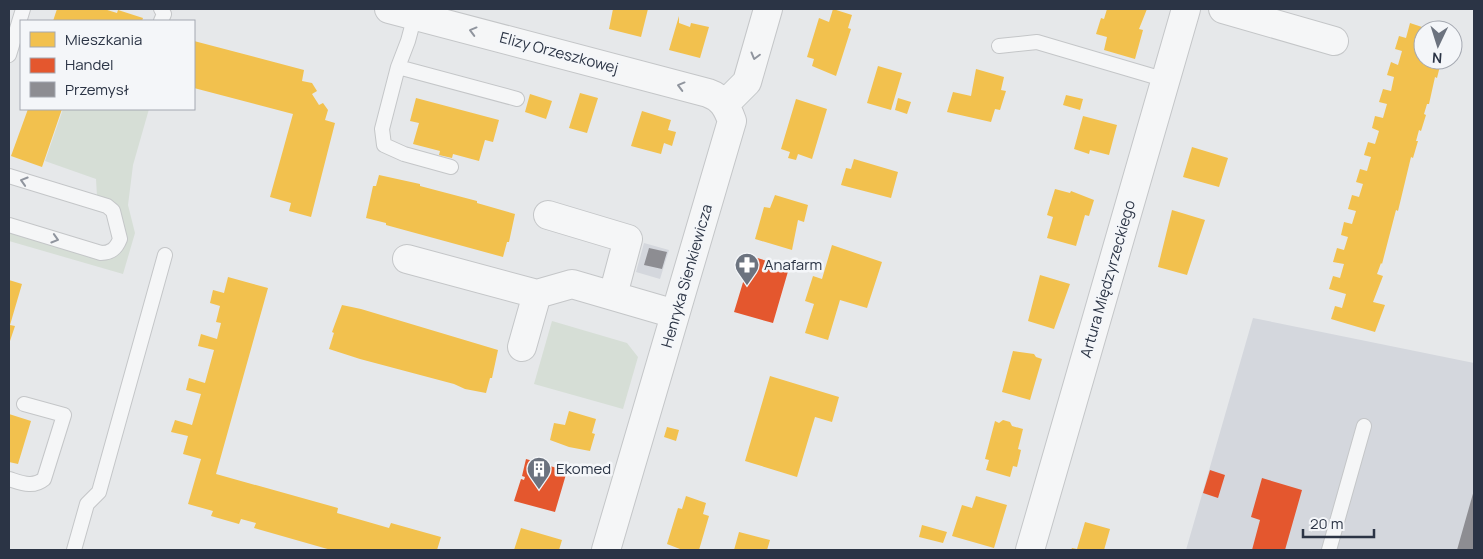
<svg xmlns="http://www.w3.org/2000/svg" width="1483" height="559" viewBox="0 0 1483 559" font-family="Manrope,sans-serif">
	<rect width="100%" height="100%" fill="#e6e8ea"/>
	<!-- built -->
	<path fill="#d4d7dd" d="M644,243L669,250L660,279L636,272Z
		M1253,318L1474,363V550H1186Z"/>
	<!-- green -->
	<path fill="#d6ded6" d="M63,109H149L133,165L128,205L135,233L123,274L9,241V230L113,257L124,248L126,233L117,205L97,196L96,179L45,161Z
		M552,321L627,343L638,357L623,409L534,384Z"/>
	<!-- homes -->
	<path fill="#f2c14e" d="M57,9H104L117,13L118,10L143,18L142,21H53Z
		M613,9H648L641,37L609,29Z
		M833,9L852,15L848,28L851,29L836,76L812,66L814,59L807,57L819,18L829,22Z
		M1107,9H1147L1139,29L1143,30L1135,59L1104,50L1107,37L1096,34L1101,18L1104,19Z
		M679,16V23L690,27L691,23L709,27L700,58L669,50Z
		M1410,23L1431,30H1423V60L1441,62L1437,78L1435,77L1429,104H1427L1424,114L1426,115L1421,131L1419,130L1416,141H1418L1413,158L1411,157L1398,211L1396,210L1382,264L1381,263L1377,274L1383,276L1373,302L1385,305L1375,332L1331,319L1335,306L1342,308L1346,294L1329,289L1333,276L1340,278L1344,264L1333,262L1337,248L1344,250L1348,237L1341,235L1344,222L1352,224L1356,211L1348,209L1352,195L1359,197L1363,184L1356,182L1360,169L1367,171L1371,157L1364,155L1368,142L1375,144L1379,131L1372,128L1375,116L1383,118L1387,104L1379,102L1383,89L1391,91L1394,77L1387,75L1391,62L1398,65L1402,51L1395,49L1399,36L1406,38Z
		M194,41L304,70L302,81L312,83L317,91L312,94L319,105L323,103L328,110L325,120L335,123L311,217L289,211L291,203L270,197L293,114L194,88Z
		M878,66L902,73L891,110L867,103Z
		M976,69L1004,77L1001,90L1006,91L1000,110L995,109L991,122L947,112L953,92L971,96Z
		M580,93L598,98L587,133L569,128Z
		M530,94L552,101L546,119L525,112Z
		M1066,95L1083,99L1080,110L1063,105Z
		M416,98L499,120L493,142L485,140L479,161L453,154L452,158L439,155L440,151L413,144L419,123L410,121Z
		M898,98L911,102L907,114L895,110Z
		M796,99L827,109L812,159L798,154L796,160L788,158L790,152L781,149Z
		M28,109H62L42,167L11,156Z
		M642,111L671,120L668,130L676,132L672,146L664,143L661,154L631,146Z
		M1083,116L1117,125L1109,155L1090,150L1089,154L1074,149Z
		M1192,147L1228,158L1219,187L1183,177Z
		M854,159L898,172L891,198L841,185L846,168L851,169Z
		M379,175L420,184V186L477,201V203L515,214L509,242H507L503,257L386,225V223L366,218L373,186H376Z
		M1055,189L1070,193L1071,191L1094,200L1089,216L1085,215L1076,246L1047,238L1053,217L1047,215Z
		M775,195L808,205L804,222L798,220L792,250L755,239L764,207L770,208Z
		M1172,210L1205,220L1187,275L1158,267Z
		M832,245L882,262L867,308L840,300L828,340L805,333L814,304L805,301L813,276L822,279Z
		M1040,275L1070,284L1054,329L1028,321Z
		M228,277L268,288L216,474L338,508L337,513L389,528L391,523L441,537L437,550H331L254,528L256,523L241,519L239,524L211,516L213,511L188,504L201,459L183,454L188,436L171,432L175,420L192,425L201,394L186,390L189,378L205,383L214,350L198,346L201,334L217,339L221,323L216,322L220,306L210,303L213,290L224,293Z
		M9,280L22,284L10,325L15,326L9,344Z
		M342,305L361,309L498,350L492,378H490L486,393L465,389L454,384L360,359L329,349L334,333L332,332Z
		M1013,351L1034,354L1036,357L1042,359L1030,400L1002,392Z
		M770,376L839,397L832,422L815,417L797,477L745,461Z
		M569,411L596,419L592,433L595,434L590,451L569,447L550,440L554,423L565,425Z
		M9,414L31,421L18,464L9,462Z
		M1003,420L1010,422L1012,426L1023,429L1018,449L1021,450L1017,467L1013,466L1010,477L986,470L989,460L985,459L995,421L999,423Z
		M667,427L679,430L676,441L664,437Z
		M686,496L706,503L703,514L709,516L699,550H679L680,549L667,544L678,508L682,509Z
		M976,496L1007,505L994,548L952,536L962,505L972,508Z
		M1085,522L1110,529L1104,550H1071L1072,548L1077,549Z
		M922,525L947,532L943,543L919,537Z
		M521,528L562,540L559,550H514Z
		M739,532L770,540L767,550H734Z"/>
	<!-- shops -->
	<path fill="#e4572e" d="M751,256L789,268L773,323L734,312Z
		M526,459L567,471L555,512L514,501L521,479L524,480L525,477L522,476Z
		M1210,470L1225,475L1218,498L1203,493Z
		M1262,478L1302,490L1285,550H1252L1260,520L1251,517Z"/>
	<!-- industry -->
	<path fill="#8d8d92" d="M649,248L667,252L662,269L644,265Z
		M1474,490V550H1457Z"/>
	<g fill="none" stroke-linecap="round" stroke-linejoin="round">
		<defs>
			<path id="lane" d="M161,9L164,14L161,21
				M415,15L408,41L398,67L517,99
				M999,46L1037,42L1166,80
				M9,55L23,9
				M398,67L382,129L384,145L404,154L451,167
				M9,176L107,206L113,211L120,239C116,249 111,253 101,253L9,225
				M9,479C22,483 33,488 44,479L64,415L24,404
				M74,550L87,504L99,492L165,255
				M1329,550L1364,426"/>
			<path id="street" d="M389,9L708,93C722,98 727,107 732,121L606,550
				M1223,9L1334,41
				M725,104L747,82L768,9
				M548,215L628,239L613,295
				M407,259L537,294L572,284L675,314
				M522,347L537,294
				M1030,550L1186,9"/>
		</defs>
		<!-- lane casing -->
		<use href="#lane" stroke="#c4c6c8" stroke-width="16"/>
		<!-- street casing -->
		<use href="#street" stroke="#c4c6c8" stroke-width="30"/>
		<!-- lane -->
		<use href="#lane" stroke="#f5f6f7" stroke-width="14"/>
		<!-- street -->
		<use href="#street" stroke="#f5f6f7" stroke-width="28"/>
	</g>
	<!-- one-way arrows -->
	<defs><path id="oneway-chevron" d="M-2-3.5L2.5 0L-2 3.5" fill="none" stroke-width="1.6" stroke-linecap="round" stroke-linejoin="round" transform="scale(1.25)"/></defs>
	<g stroke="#90959e">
		<use href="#oneway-chevron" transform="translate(473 31) rotate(-165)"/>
		<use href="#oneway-chevron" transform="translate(755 56) rotate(105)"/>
		<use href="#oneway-chevron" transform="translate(681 86) rotate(-165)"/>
		<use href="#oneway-chevron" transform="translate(24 181) rotate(-163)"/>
		<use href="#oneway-chevron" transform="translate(55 239) rotate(17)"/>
	</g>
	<!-- icons -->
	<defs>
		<symbol id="pharmacy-pin" viewBox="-11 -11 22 30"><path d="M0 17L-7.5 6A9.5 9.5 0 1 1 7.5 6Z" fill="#6c737f" stroke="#f4f6f9"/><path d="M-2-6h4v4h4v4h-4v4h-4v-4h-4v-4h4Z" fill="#fff"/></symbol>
		<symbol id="building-pin" viewBox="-11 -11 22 30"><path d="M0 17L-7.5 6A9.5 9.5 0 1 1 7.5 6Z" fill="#6c737f" stroke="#f4f6f9"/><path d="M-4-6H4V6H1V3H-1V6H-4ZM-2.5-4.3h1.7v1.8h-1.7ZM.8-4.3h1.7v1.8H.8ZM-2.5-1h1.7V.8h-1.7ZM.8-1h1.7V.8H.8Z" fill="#fff"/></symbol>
	</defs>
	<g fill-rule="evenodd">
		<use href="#pharmacy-pin" x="733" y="251" width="28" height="38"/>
		<use href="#building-pin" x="525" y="455" width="28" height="38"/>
	</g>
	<g text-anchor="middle" stroke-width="5" stroke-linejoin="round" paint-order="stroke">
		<!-- street labels -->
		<g font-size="15" fill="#2b3445" stroke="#f4f6f9">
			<text transform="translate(559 53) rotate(15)" y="5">Elizy Orzeszkowej</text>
			<text transform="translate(687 276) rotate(-74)" y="5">Henryka Sienkiewicza</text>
			<text transform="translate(1108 279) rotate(-74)" y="5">Artura Międzyrzeckiego</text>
		</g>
		<!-- poi labels -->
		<g font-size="15" fill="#2b3445" stroke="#f4f6f9" text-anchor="start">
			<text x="764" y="270">Anafarm</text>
			<text x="556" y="474">Ekomed</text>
		</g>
	</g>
	<!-- border -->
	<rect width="1483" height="559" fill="none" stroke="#2b3445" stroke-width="20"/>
	<!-- legend -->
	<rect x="20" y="20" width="175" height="90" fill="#f4f6f9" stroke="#a4a8b1"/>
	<rect x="30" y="32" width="25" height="15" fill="#f2c14e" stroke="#a4a8b1"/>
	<text x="65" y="45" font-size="15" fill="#2b3445">Mieszkania</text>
	<rect x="30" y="58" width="25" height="15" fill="#e4572e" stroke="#a4a8b1"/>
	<text x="65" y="70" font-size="15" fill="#2b3445">Handel</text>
	<rect x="30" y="82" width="25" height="15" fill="#8d8d92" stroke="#a4a8b1"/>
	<text x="65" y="95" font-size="15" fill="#2b3445">Przemysł</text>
	<!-- north arrow -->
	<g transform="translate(1438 45) rotate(184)"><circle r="24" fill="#f4f6f9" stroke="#a4a8b1"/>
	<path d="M0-4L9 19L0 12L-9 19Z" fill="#6c737f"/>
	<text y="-8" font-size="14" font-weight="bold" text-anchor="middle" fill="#2b3445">N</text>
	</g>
	<!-- scale -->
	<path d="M1303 529v8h71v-8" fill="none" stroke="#2b3445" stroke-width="2.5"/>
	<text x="1310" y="529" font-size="15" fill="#2b3445" stroke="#f4f6f9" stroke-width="4" paint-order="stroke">20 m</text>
</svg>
